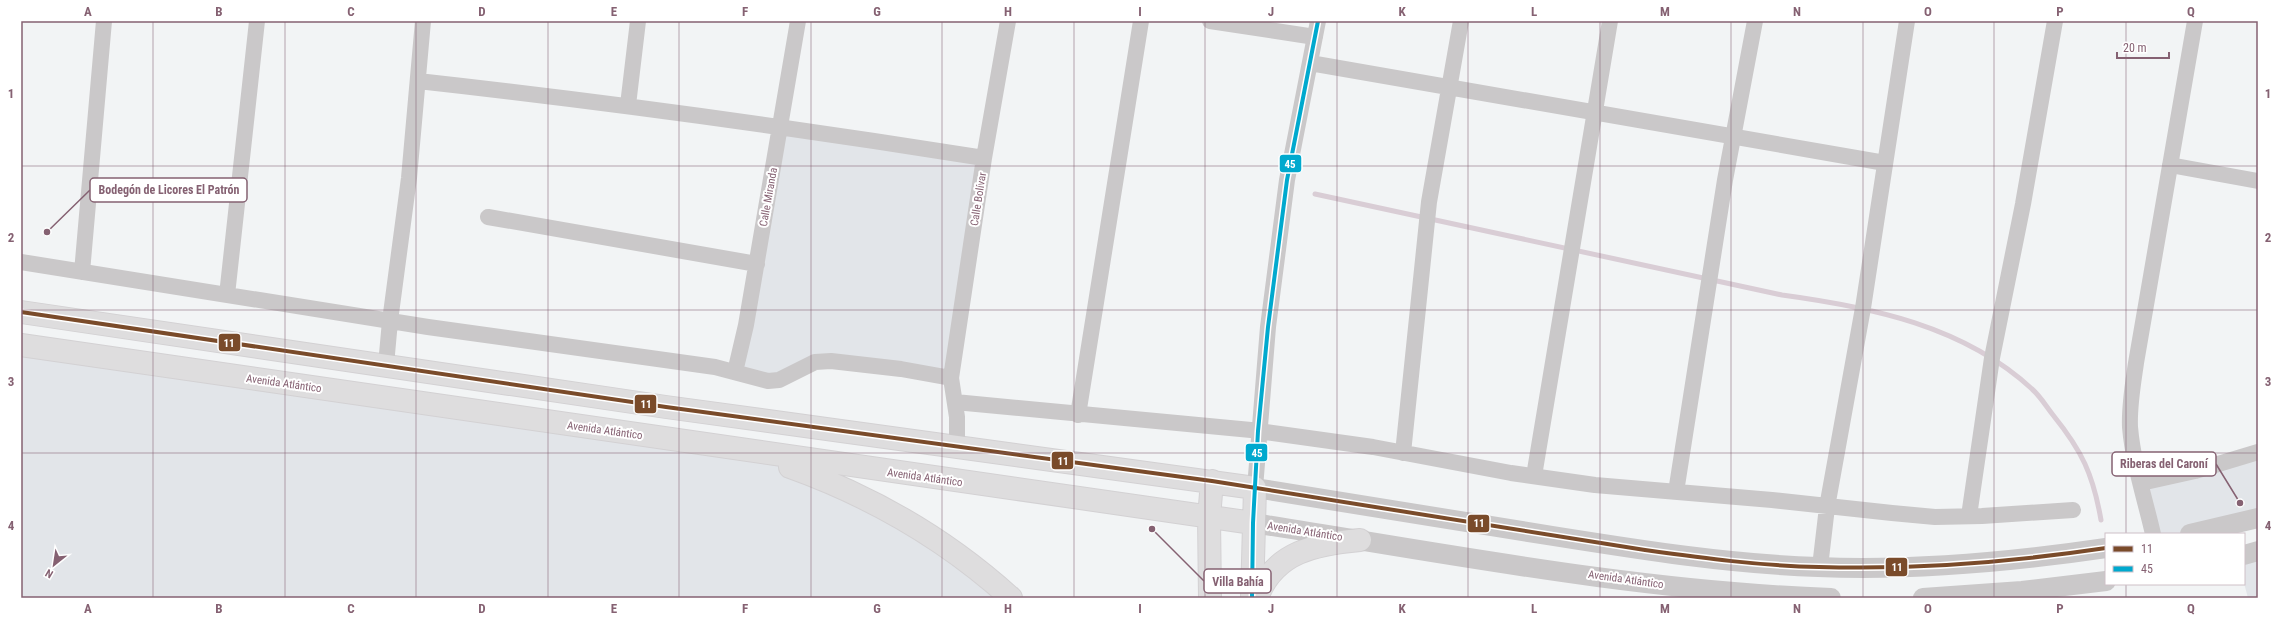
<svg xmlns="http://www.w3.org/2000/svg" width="2279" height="619" viewBox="0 0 2279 619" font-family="'Roboto Condensed',sans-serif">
	<rect width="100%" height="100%" fill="#f2f4f5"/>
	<!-- green -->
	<path fill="#e2e5e9" d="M781,126L984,158L951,378L831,361L788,376L735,372Z
		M21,345L734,449L826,480L1011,598H21Z
		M2258,452V518L2190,534H2153L2141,483Z
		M2258,551V598H2248L2244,583V555Z"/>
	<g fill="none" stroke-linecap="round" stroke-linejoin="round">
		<!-- stream -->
		<path stroke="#d9cdd5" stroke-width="5" d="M1315,194L1782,295C1871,307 1964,326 2032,389C2040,396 2046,406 2053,415C2082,451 2093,474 2101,520"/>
		<defs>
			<path id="secondary" d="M21,312L666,407L1255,488L1252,598
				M21,345L1253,523
				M790,467C871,496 947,540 1011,598
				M1210,598L1209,518L1212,481
				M1257,598C1274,551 1317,544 1360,540"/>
		</defs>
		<!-- secondary casing -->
		<use href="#secondary" stroke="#d3d1d3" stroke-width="24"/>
		<!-- minor -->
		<path stroke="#cac8c9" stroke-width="16" d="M1210,21L1315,37
			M1310,63L1885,163
			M418,81C607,102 796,128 984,158
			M628,105L638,21
			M2170,165L2258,181
			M488,217L757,264
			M21,262L428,327L715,367L768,381L779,380L815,362L831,361L901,369L951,378
			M82,272L104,21
			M227,295L257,21
			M386,365L390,321L409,178L423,21
			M735,372L746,325L798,21
			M955,402L1251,430L1373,447L1511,473L1595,485L1772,500L1892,513L1935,517L1982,516L2073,510
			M1078,415L1141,21
			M957,447V417L951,378L984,158L1008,21
			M1403,453L1429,202L1461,21
			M1534,476L1610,21
			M2141,483L2195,471L2258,452
			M1255,488L1268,327L1287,180L1318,21
			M1676,492L1725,180L1755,21
			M1969,516L1992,358L2023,204L2055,21
			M2153,534C2145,499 2133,463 2130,427C2129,406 2133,384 2136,363L2195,21
			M1820,567L1827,507L1863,308L1907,21"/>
		<!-- tertiary -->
		<path stroke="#cac8c9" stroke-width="20" d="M1255,488C1354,504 1453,520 1553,536C1641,550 1729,564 1818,567C1914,571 2011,562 2106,548
			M1253,523C1444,553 1637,591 1831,598
			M2190,534L2258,518
			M2244,555L2258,551
			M1923,598L2022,591L2106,581"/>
		<!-- secondary -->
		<use href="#secondary" stroke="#deddde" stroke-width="22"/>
		<defs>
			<path id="bus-1" d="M21,312L666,407L1212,481L1645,550C1703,558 1761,566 1819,567C1915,570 2012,562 2106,548"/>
			<path id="bus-2" d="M1252,598L1253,523L1258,431L1268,327L1287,180L1318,21"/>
		</defs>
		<!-- bus-1 casing -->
		<use href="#bus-1" stroke="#fff" stroke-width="7"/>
		<!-- bus-2 casing -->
		<use href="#bus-2" stroke="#fff" stroke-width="7"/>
		<!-- bus-1 -->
		<use href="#bus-1" stroke="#7a4b2a" stroke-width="4"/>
		<!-- bus-2 -->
		<use href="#bus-2" stroke="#00a9ce" stroke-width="4"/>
	</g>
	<!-- grid -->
	<path fill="none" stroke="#856172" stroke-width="1" stroke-opacity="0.55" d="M153,21V598M285,21V598M416,21V598M548,21V598M679,21V598M811,21V598M942,21V598M1074,21V598M1205,21V598M1337,21V598M1468,21V598M1600,21V598M1731,21V598M1863,21V598M1994,21V598M2126,21V534M21,166H2258M21,310H2258M21,453H2258M2126,584V598"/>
	<g text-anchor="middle" stroke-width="4" stroke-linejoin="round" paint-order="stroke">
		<!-- street labels -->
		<g font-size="11" fill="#856172" stroke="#fff">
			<text transform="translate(768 197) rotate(-80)" y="4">Calle Miranda</text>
			<text transform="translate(978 199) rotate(-81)" y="4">Calle Bolívar</text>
			<text transform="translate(284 383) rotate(8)" y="4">Avenida Atlántico</text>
			<text transform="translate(605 430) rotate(8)" y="4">Avenida Atlántico</text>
			<text transform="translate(925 477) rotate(8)" y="4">Avenida Atlántico</text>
			<text transform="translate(1305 531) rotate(9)" y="4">Avenida Atlántico</text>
			<text transform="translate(1626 579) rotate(8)" y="4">Avenida Atlántico</text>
		</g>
	</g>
	<!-- callouts -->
	<path fill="none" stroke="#856172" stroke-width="1.5" d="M47 232L90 190M2240 503L2216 464M1152 529L1204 581"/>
	<g fill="#856172" stroke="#fff" stroke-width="1.5">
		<circle cx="47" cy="232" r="4"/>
		<circle cx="2240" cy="503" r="4"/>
		<circle cx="1152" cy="529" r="4"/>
	</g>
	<g fill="#fff" stroke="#856172" stroke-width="1.5">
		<rect x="90" y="178" width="157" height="24" rx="4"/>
		<rect x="2112" y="452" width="104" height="24" rx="4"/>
		<rect x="1204" y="569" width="67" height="24" rx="4"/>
	</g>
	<g font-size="12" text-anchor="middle" font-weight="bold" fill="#856172">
		<text x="169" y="194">Bodegón de Licores El Patrón</text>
		<text x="2164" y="468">Riberas del Caroní</text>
		<text x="1238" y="586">Villa Bahía</text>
	</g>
	<g stroke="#fff" stroke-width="1.5">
		<rect x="1279" y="154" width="23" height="19" rx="4" fill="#00a9ce"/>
		<rect x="218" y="333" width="23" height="19" rx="4" fill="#7a4b2a"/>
		<rect x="634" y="394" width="23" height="20" rx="4" fill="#7a4b2a"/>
		<rect x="1245" y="443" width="23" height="19" rx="4" fill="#00a9ce"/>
		<rect x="1051" y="451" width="23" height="19" rx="4" fill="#7a4b2a"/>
		<rect x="1467" y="514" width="23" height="19" rx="4" fill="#7a4b2a"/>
		<rect x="1885" y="557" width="23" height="20" rx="4" fill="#7a4b2a"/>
	</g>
	<g font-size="11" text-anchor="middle" font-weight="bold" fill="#fff">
		<text x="1290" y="168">45</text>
		<text x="229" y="347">11</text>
		<text x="646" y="408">11</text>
		<text x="1257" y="457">45</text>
		<text x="1063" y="465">11</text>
		<text x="1479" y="527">11</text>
		<text x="1897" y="571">11</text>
	</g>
	<!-- border -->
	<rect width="2279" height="619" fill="none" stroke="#ffffff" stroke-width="44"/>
	<!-- legend -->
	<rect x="2105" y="533" width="140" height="52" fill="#ffffff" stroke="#cec0c7"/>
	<rect x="2113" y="546" width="20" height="6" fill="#7a4b2a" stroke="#cec0c7"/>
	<text x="2141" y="553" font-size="12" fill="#856172">11</text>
	<rect x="2113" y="566" width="20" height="6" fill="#00a9ce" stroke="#cec0c7"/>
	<text x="2141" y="573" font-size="12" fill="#856172">45</text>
	<!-- north arrow -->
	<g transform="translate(54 565) rotate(210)" stroke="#ffffff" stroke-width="3" paint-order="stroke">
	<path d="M0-3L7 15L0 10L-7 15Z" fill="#856172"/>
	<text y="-6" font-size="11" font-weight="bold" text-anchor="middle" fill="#856172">N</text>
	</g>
	<!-- scale -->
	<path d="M2117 52v6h52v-6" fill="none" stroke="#856172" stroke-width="2"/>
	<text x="2123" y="52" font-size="12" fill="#856172" stroke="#ffffff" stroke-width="3" paint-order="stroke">20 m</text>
	<rect x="22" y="22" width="2235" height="575" fill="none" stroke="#856172" stroke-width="1.5"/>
	<g font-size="13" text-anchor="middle" font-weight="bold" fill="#856172">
		<text x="88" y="16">A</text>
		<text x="219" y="16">B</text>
		<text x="351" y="16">C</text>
		<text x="482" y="16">D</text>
		<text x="614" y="16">E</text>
		<text x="745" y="16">F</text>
		<text x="877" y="16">G</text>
		<text x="1008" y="16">H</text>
		<text x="1140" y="16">I</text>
		<text x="1271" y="16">J</text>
		<text x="1402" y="16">K</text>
		<text x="1534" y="16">L</text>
		<text x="1665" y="16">M</text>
		<text x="1797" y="16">N</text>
		<text x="1928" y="16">O</text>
		<text x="2060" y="16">P</text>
		<text x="2191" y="16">Q</text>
		<text x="11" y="98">1</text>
		<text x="2268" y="98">1</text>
		<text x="11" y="242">2</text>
		<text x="2268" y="242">2</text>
		<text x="11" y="386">3</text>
		<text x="2268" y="386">3</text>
		<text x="11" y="530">4</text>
		<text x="2268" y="530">4</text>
		<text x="88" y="613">A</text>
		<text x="219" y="613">B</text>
		<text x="351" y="613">C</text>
		<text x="482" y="613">D</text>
		<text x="614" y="613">E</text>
		<text x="745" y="613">F</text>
		<text x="877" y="613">G</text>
		<text x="1008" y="613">H</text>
		<text x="1140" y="613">I</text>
		<text x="1271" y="613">J</text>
		<text x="1402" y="613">K</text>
		<text x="1534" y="613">L</text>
		<text x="1665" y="613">M</text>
		<text x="1797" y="613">N</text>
		<text x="1928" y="613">O</text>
		<text x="2060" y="613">P</text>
		<text x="2191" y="613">Q</text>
	</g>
</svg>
